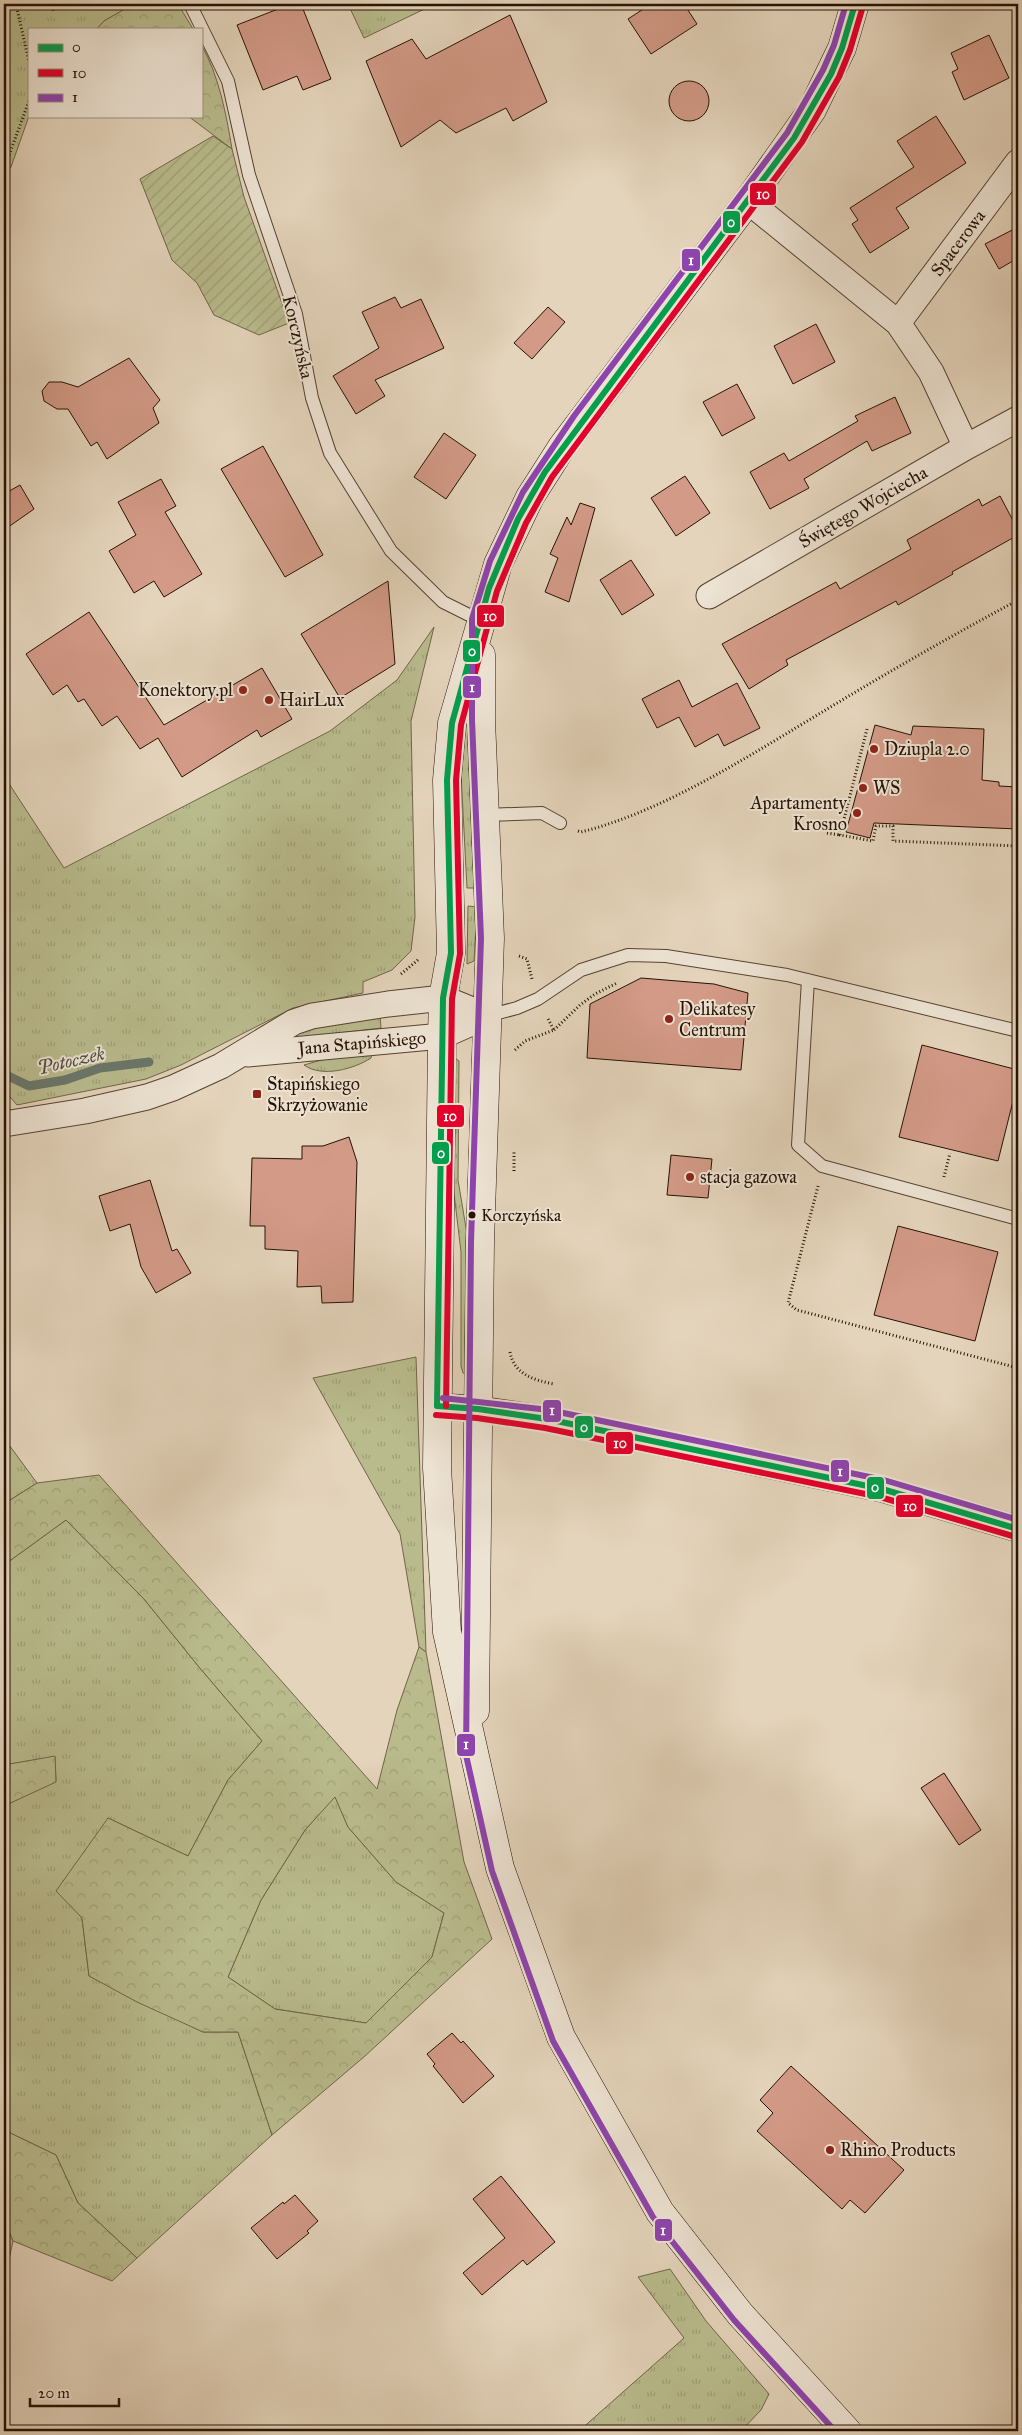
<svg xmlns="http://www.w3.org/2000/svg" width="1022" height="2435" viewBox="0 0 1022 2435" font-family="'IM FELL Great Primer',serif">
	<defs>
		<pattern id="grass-tufts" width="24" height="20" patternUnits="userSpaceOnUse" patternTransform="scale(1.25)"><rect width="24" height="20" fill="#b9bb8d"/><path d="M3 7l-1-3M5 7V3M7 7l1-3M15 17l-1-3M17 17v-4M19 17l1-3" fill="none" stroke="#9fa078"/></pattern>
		<pattern id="forest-crowns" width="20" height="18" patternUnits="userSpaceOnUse" patternTransform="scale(1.25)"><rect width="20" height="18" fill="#b9bb8d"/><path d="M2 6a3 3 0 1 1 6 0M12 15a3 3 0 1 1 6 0" fill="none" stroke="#9fa078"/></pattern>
		<pattern id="garden-furrows" width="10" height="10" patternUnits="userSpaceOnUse" patternTransform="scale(1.25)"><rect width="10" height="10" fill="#b9bb8d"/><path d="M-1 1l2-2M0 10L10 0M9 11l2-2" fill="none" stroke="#9fa078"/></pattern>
	</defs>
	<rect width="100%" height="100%" fill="#e4d4bb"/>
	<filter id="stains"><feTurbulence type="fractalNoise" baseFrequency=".004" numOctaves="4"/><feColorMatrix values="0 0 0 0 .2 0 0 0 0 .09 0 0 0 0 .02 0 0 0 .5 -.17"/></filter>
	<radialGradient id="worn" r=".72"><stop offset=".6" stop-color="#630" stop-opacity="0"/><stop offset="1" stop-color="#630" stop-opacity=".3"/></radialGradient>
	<!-- grass -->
	<path fill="url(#grass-tufts)" stroke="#706649" d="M4,4H53L52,11L71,4L131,6L104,21L97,29H29V116L11,167L4,176Z
		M348,4H435L364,38Z
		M434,627L411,721L415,917L411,951L392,970L363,982V993L293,1008L181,1065L146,1079L17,1105L4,1090V776L64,868L330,731L397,680Z
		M465,719L468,722L476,888H467L459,735Z
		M468,906L477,907L474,961L467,964Z
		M380,1014L381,1028L296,1038L293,1037L292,1032Z
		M372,1053L371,1058C354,1069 322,1078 304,1065L325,1059Z
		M455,1058L459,1061L458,1180L467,1234L466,1374L463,1373L461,1366V1252L453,1185Z
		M416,1357L426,1652L419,1647L400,1534L313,1378Z
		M4,1438L37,1483L4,1504Z
		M66,1520L144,1599L199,1667L262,1741L228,1780L188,1856L108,1818L82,1918L89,1976L203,2032H238L272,2135L137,2258L78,2203L56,2155L4,2130V1806L56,1781L55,1757L4,1765V1565Z
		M335,1796L348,1827L396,1882L444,1913L432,1957L366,2023L275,2009L228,1977L261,1900L305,1830Z
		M4,2219L13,2241L4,2283Z
		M670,2269L706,2321L769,2394L761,2410L741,2431H579L684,2338L638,2277Z"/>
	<!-- forest -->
	<path fill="url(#forest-crowns)" stroke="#706649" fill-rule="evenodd" d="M126,4H178L193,29H97L104,21L130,6Z
		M201,44C219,76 226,113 232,149L188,116H201Z
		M99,1475L377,1789L397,1710L419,1647L426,1652L464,1862L492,1939L365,2056L272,2135L238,2032H203L137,2002L89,1976L82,1918L56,1891L108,1818L188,1856L228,1780L262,1741L199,1667L144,1599L66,1520L4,1565V1504L37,1483ZM335,1797L348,1827L396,1882L444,1913L432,1957L366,2023L275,2009L228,1977L261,1900L305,1830Z
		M55,1756L56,1782L4,1806V1765Z
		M4,2130L56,2155L78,2203L137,2258L112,2281L13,2241L4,2219Z"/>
	<!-- garden -->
	<path fill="url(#garden-furrows)" stroke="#706649" d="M213,136L232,149L244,197L289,323L259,335L214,315L197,283L172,260L140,179Z"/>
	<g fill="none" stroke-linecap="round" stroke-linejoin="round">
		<!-- stream -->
		<path stroke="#69766a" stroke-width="9" d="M4,1074L29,1086L65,1080L100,1068L149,1062"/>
	</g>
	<!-- building -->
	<path fill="#d39a87" stroke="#261205" d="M291,4H301L331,79L303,90L297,76L263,90L237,25Z
		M651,4H684L697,24L651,54L628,19Z
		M510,15L547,102L513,121L506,108L456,133L440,120L401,147L366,61L412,39L426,59Z
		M989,35L1009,78L964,100L952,72L958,69L951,53Z
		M669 101a20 20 0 1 1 40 0a20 20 0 1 1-40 0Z
		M936,116L966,163L896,208L909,228L870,253L852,224L858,220L850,208L914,167L897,141Z
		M1018,227V258L999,269L985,244Z
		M395,297L401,308L421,299L444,348L375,380L385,396L356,414L333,376L379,348L362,312Z
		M548,307L565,322L532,359L514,343Z
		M816,324L835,362L793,384L774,346Z
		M129,358L160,400L153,408L159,423L107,459L97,442L91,446L68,409H57L44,401L42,391L49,382H62L78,387Z
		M737,384L755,418L722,436L703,402Z
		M895,397L911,433L872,451L867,441L804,479L809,488L770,509L750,472L784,453L789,461L858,421L855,416Z
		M444,433L476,455L446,499L414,477Z
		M263,446L323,555L285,577L221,469Z
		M685,476L710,513L676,536L651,498Z
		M161,479L176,506L165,512L202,574L164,597L154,581L134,593L109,551L136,535L118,502Z
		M20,485L34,509L4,530V494Z
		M1000,496L1018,530V535L952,572L953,574L898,605L896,601L786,660L788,665L749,689L722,644L836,582L840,589L911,549L907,540L979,499L982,506Z
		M580,503L595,508L569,602L545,592L558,558L550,554L567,517L571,525Z
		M631,560L654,595L622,615L600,580Z
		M388,581L395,664L340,698L301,634Z
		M89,612L164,725L262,668L292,719L261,737L257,730L182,777L158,738L140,749L117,716L102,726L84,699L78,702L67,685L53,695L26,654Z
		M679,680L692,707L737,683L760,728L724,746L718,734L695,747L679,717L657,728L642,699Z
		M875,725L911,735L913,726L984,729L982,780L999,782V786L1018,787V829L874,823L870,838L846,832Z
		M641,978L714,984L748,993L741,1070L587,1058L590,1004Z
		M922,1045L1018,1070V1081L998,1161L899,1137Z
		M349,1137L357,1162L353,1302L322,1303L321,1286L297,1287L298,1251L265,1249V1226H250L252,1158L302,1159V1146H323Z
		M671,1155L712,1159L708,1198L667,1195Z
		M150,1180L172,1251L177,1249L191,1273L156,1293L141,1267L130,1224L110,1231L99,1196Z
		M898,1226L998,1252L975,1341L874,1315Z
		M944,1773L981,1830L959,1845L921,1788Z
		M452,2033L461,2043L463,2041L494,2076L463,2103L433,2066L435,2064L427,2054Z
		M791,2066L904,2170L865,2213L850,2200L842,2209L757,2131L773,2113L760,2100Z
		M501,2176L555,2242L527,2265L523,2260L482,2295L463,2273L505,2238L473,2199Z
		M295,2195L318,2221L307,2231L309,2233L277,2259L251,2228L283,2202L284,2204Z"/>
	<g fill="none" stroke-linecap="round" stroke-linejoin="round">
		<defs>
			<path id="lane" d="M190,4L228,81L249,175L296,314L312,398L330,453L391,551L443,602L481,621
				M485,815L542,813L560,823
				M808,980L798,1145L822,1166L1018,1219
				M487,1016L517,1008L538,999L581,970L628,955L666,956L787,975L1018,1031"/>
			<path id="street" d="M748,201L898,323L931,372L966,447
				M898,323L1018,162
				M709,596L966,447L1018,419
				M248,1054L442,1036L487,1016
				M4,1124L85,1111L147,1097L173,1088L221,1066L294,1022L312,1016L388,1004L443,998L487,1016
				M437,1406L478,1409L547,1419L882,1489L1018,1529"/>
			<path id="secondary" d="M475,1711L480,1242L490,938L481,720V655
				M847,2431L740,2314L660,2212L561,2037L500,1868L447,1632L437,1468L442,1036L443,998L451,953L447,780L452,723L498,564L530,497L562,447L748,201L812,110L842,48L855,4"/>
		</defs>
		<!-- lane casing -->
		<use href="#lane" stroke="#564232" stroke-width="14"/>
		<!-- street casing -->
		<use href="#street" stroke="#564232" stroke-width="27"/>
		<!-- secondary casing -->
		<use href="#secondary" stroke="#261205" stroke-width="29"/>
		<!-- path -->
		<path stroke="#261205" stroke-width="3" stroke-dasharray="1 2.5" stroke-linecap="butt" d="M16,4L29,62
			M4,164L8,158L29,101
			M867,729L840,835L873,841L876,826H893V841L1018,846
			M578,831L581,832C665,811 750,755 824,711C888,672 953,635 1018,600
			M827,833L840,835
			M519,956L527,959L532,979
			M401,974L419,959
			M554,1030L580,1005L595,994L617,983
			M515,1050L525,1041L554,1030L547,1017
			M514,1171V1152
			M944,1177L950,1153
			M818,1186L788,1303L797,1310L1018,1368
			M510,1352C514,1374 533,1380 554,1384"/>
		<!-- lane -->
		<use href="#lane" stroke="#ede3d3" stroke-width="12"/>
		<!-- street -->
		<use href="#street" stroke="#ede3d3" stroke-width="25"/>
		<!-- secondary -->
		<use href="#secondary" stroke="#ede3d3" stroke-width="28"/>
		<defs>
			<path id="bus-1" d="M437,1406L443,998L451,953L447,780L452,723L489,588L518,519L545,472L794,138L831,74L842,48L855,4
				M437,1406L478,1409L547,1419L882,1489L1018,1529"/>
			<path id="bus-2" d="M446,1406L452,999L460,954L456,780L461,725L497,591L526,523L552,477L802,142L839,77L850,50L863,6
				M436,1415L477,1418L545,1428L880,1497L1016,1537"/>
			<path id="bus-3" d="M443,1398L549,1410L884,1480L1018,1520
				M835,2431L734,2320L653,2217L553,2041L492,1871L466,1755L471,1242L481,938L472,720V619L490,561L523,492L574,416L787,133L823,70L834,45L846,4"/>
		</defs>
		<!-- bus-1 casing -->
		<use href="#bus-1" stroke="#ede3d3" stroke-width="10"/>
		<!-- bus-2 casing -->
		<use href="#bus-2" stroke="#ede3d3" stroke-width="10"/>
		<!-- bus-3 casing -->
		<use href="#bus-3" stroke="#ede3d3" stroke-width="10"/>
		<!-- bus-1 -->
		<use href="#bus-1" stroke="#029f4d" stroke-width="6"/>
		<!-- bus-2 -->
		<use href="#bus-2" stroke="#e4002b" stroke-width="6"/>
		<!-- bus-3 -->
		<use href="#bus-3" stroke="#8e44ad" stroke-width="6"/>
	</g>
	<!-- markers -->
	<g fill="#8f2418" stroke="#ede3d3" stroke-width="2">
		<circle cx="243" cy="690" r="5"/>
		<circle cx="269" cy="700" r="5"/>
		<circle cx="874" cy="749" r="5"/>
		<circle cx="863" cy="788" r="5"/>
		<circle cx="857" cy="813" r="5"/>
		<circle cx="669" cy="1019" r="5"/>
		<rect x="252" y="1089" width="10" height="10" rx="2.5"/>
		<circle cx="690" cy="1177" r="5"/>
		<circle cx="830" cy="2150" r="5"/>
	</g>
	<circle fill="#261205" stroke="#ede3d3" stroke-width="2" cx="472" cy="1215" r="4.5"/>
	<g text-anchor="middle" stroke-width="4" stroke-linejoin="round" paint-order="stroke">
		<!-- bus labels -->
		<g font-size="17" fill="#261205" stroke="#ede3d3" text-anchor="start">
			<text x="481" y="1221">Korczyńska</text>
		</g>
		<!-- street labels -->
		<g font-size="18" fill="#261205" stroke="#ede3d3">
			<text transform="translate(958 243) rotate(-53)" y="6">Spacerowa</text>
			<text transform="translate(298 337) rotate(77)" y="6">Korczyńska</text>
			<text transform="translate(863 507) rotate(-30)" y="6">Świętego Wojciecha</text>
			<text transform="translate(362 1043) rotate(-5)" y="6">Jana Stapińskiego</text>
		</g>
		<!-- poi labels -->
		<g font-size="18" fill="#261205" stroke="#ede3d3" text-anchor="start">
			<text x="233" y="696" text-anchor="end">Konektory.pl</text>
			<text x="279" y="706">HairLux</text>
			<text x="884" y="755">Dziupla 2.0</text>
			<text x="873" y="794">WS</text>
			<text x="847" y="809" text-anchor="end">Apartamenty<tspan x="847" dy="21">Krosno</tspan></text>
			<text x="679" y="1015">Delikatesy<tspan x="679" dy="21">Centrum</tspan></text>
			<text x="267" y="1090">Stapińskiego<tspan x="267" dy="21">Skrzyżowanie</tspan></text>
			<text x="700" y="1183">stacja gazowa</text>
			<text x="840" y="2156">Rhino Products</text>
		</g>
		<!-- water labels -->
		<g font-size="19" font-style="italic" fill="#4d4c40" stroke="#ede3d3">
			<text transform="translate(71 1060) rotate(-13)" y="7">Potoczek</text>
		</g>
	</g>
	<g stroke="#ede3d3" stroke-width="2">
		<rect x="749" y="182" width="28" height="24" rx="5" fill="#e4002b"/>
		<rect x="722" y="210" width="19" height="24" rx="5" fill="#029f4d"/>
		<rect x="681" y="248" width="20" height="24" rx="5" fill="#8e44ad"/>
		<rect x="476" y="604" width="29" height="24" rx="5" fill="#e4002b"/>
		<rect x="462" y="639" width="19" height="24" rx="5" fill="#029f4d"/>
		<rect x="462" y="675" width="20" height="24" rx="5" fill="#8e44ad"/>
		<rect x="436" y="1104" width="29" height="24" rx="5" fill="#e4002b"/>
		<rect x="431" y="1141" width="19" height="24" rx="5" fill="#029f4d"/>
		<rect x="542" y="1399" width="20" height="24" rx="5" fill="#8e44ad"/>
		<rect x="574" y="1415" width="20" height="24" rx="5" fill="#029f4d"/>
		<rect x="605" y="1431" width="29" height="24" rx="5" fill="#e4002b"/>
		<rect x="830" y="1459" width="20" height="24" rx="5" fill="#8e44ad"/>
		<rect x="866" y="1476" width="19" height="24" rx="5" fill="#029f4d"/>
		<rect x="895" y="1494" width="29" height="24" rx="5" fill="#e4002b"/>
		<rect x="456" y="1733" width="20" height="24" rx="5" fill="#8e44ad"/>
		<rect x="654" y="2218" width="19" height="24" rx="5" fill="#8e44ad"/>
	</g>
	<g font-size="14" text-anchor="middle" font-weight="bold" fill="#fff">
		<text x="763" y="199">10</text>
		<text x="731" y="227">0</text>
		<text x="691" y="265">1</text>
		<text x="490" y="621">10</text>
		<text x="472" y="656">0</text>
		<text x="472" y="692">1</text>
		<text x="450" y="1121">10</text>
		<text x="441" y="1158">0</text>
		<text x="552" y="1415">1</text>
		<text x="584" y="1432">0</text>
		<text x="620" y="1448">10</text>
		<text x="840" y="1476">1</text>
		<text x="875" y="1492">0</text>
		<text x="910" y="1511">10</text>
		<text x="466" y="1749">1</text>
		<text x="663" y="2235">1</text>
	</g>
	<!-- margin -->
	<rect width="1022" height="2435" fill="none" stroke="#e4d4bb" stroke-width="20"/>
	<rect x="5" y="5" width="1012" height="2425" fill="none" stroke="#261205" stroke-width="2.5"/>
	<rect x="10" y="10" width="1002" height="2415" fill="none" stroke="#261205"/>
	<!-- legend -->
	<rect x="28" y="28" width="175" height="90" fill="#ede3d3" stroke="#9d8f81"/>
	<rect x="38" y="44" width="25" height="8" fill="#029f4d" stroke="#9d8f81"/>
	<text x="72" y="52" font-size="15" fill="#261205">0</text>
	<rect x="38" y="69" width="25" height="8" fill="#e4002b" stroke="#9d8f81"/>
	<text x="72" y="78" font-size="15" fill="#261205">10</text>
	<rect x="38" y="94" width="25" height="8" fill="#8e44ad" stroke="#9d8f81"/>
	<text x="72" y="102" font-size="15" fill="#261205">1</text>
	<!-- scale -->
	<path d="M30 2398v8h89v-8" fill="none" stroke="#261205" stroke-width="2.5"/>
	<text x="38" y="2398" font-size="15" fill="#261205" stroke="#ede3d3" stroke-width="4" paint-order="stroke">20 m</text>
	<rect width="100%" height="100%" filter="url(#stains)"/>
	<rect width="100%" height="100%" fill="url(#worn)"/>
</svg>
